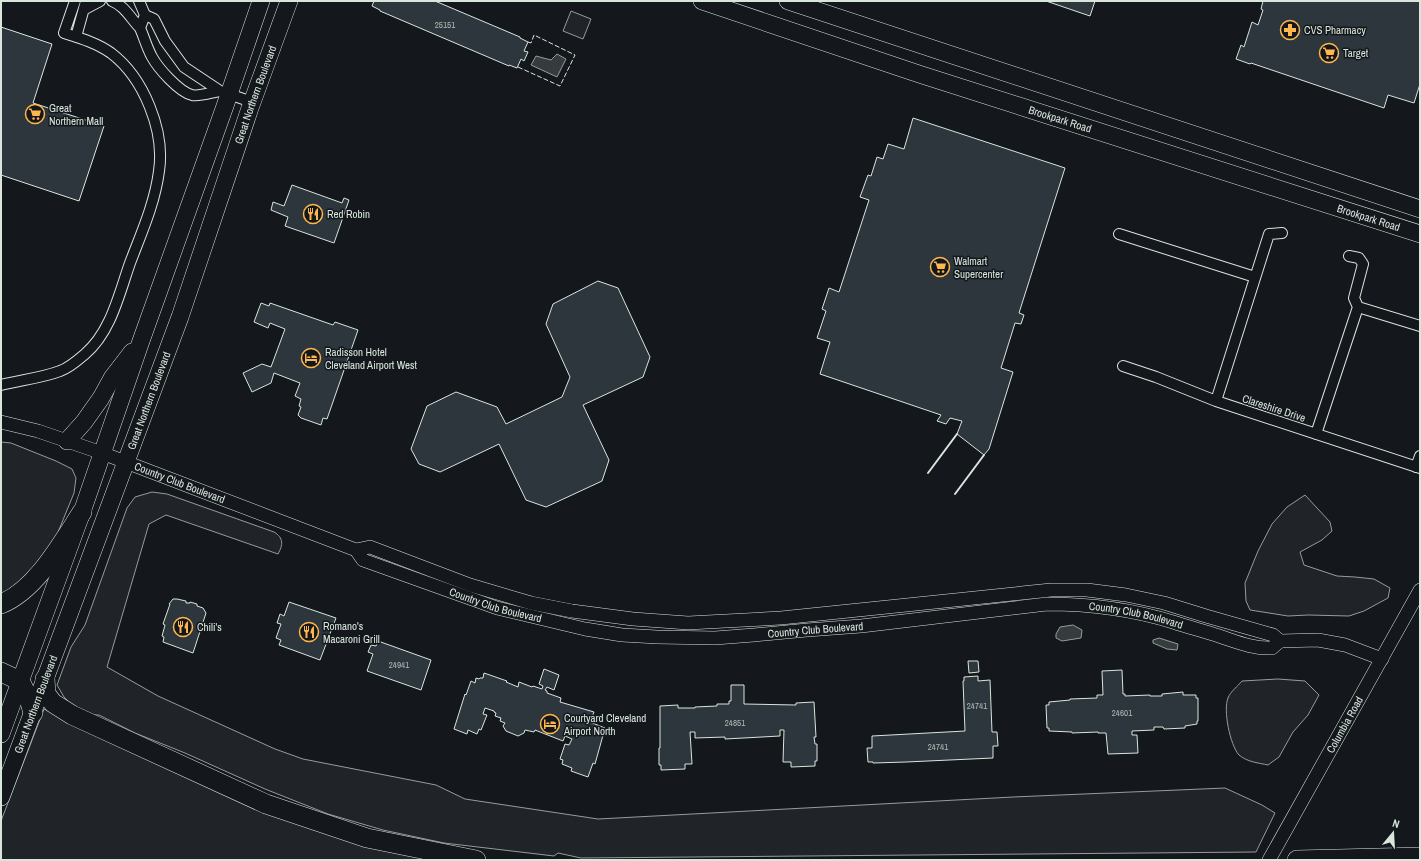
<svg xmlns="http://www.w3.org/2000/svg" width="1421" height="861" viewBox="0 0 1421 861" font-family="'Archivo Narrow',sans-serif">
	<rect width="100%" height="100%" fill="#14181c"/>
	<!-- green -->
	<path fill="#202428" stroke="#939e99" d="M571,11L591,19L583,39L563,31Z
		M1,442L11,443L56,461L72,469L76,478L74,493L52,547L1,601Z
		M152,492L167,494L274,532C284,538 283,545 278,554L166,515L149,524L107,667L158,696L275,749L303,759L436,785L465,799L598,819L1013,797L1225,788L1262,805L1275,813L1256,852L581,858L558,853L554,856L444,843L383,830L328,814L265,789L185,753L135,733L99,715H88L76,709L64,697L57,685L71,647L85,625L127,508L135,497Z
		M1305,495L1330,522L1332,531L1322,540L1300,552L1304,565L1337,576L1355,577L1374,579L1390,588L1388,598L1364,611L1349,616L1308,615L1288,616L1250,610L1246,601L1245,583L1258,551L1272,524L1287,507Z
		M1278,679L1305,681L1319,695L1308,715L1293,732L1279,757L1268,765C1259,763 1247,762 1239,755C1230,745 1223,710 1228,698C1230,692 1238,686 1242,681Z
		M44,709L204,784L441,860H1V821Z"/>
	<!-- water -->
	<path fill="#363b3e" stroke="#939e99" d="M557,54L566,59L557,77L531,65L536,56L551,60Z
		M1073,625L1082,630L1081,638L1062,641L1056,638V634L1060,627Z
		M1159,638L1178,644L1177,650L1167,649L1153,643V640Z"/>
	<!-- building -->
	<path fill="#2c363c" stroke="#d8e6dc" d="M374,1H435L520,37V38L528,42L524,51L528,52L524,61L521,59L517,68L509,65V66L380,11V10L372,6Z
		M1046,1H1095L1090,16Z
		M1263,1H1420V84L1414,103L1388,95L1384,108L1251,63L1250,64L1236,59L1241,45L1244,47L1252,22L1258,25L1263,10L1261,9Z
		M1,27L52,44L33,103L104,126L79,201L1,175Z
		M913,118L1065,168L1019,313L1024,315L1021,324L1015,323L1001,368L1013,372L989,449L984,455L957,434L962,421L950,418L946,424L937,421L941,415L820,374L830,342L817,338L826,311L822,309L829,288L839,292L869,200L860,197L868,175L871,176L877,157L883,159L888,144L904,149Z
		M292,185L342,203L344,198L349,200L334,243L285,226L288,217L271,210L273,202L284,206Z
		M598,281L618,288L650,357L643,377L583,405L609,460L602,481L546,507L526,500L499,444L440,472L419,464L411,449L427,406L456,392L497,407L506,424L562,397L570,377L546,324L553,304Z
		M261,303L269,306L270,303L333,325L335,322L358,330L327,419L323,418L321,425L301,418L298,415L301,407L299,406L301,399L295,396L300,383L274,373L271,383L252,392L243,373L262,364L271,367L285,329L270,323L268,328L254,322Z
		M173,599H177L186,601V603H190V602L197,604V606L203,608L206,613L193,653L163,642L164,637L162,636L165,625L163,624L170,604H169Z
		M289,602L336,618L320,660L279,645L281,640L276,638L281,624L277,623L280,614L284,616Z
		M378,641L431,660L421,690L367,671L373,654L368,652L371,645L376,646Z
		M968,661H978L979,672L969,673Z
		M544,669L559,675L554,690L547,687L545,690L547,691V693L561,698L560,702L594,712L590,722L605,728L595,764L593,763L588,777L571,771L572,768L562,764L563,760L560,759L565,744L569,745L572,739L565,736L563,741L535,730L534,732L525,730L524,733L518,736L506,731L503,726L505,723L500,721L501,718L495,716L496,713L494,712V711L485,708L483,714L487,715L481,730L479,729L477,734L468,730L467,734L454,729L465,694L466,695L471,681L475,683L476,678L479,679L480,678H483L484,673L507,681L506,682L518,687L519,682L532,687L533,686L542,689L543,686L539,684Z
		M1122,670L1123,694H1125V696L1150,695V696H1162V694L1183,692V695H1196V698H1198V721H1197V724L1185,726V728L1164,729L1163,727H1154V730L1132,731V735H1137L1138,753L1108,754L1106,733H1098V732L1072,733V732L1049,731V728H1047L1046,705H1049V702L1070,700V699L1097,698V695H1103L1102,671Z
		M978,676V681L990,680L992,732H997L998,746H993V758L906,762L873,763V762H868L867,748H872V736L965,731L963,681H964V677Z
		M731,685H744V704L796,705V703L814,702L816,737H814L815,744H817V761H815V766L791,767V762H783L784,730H780V736L725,739V737L695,738V732H690L692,764H685V769L661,770V765H659V748H660V706L678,705V708H695V707L717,706V704H729V701H731Z"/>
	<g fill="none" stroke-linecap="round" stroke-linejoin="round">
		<defs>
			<path id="minor" d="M112,1C125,6 131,19 140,28
				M139,1L145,15
				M85,9L100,1
				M76,37L86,1
				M220,91C213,92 198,97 192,95C179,92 158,68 152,57C147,48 144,37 140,28L145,15L154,19L165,41L184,67L220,91L252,102
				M1119,234L1255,277
				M1349,256L1359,258L1363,264L1354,298L1358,307
				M1123,366L1156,377L1216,401L1420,468
				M1,385C20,380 42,378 60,371C69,368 78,360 85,354C111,332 119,294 130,263C141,234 155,203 159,171C165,131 144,78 111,53C97,43 80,38 64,33L75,1
				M1216,401L1269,234L1282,233
				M1316,434L1358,307L1420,326
				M1416,467L1420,456"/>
			<g id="tertiary">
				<path id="s1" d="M1,422L38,431L102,453L356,550L363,560L497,608L585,629L622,635L657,637L715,638L754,635L807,630L861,626L1047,604C1089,604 1131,609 1173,622C1188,627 1204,631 1219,636C1237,642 1253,649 1272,648L1280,641"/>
				<path d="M356,550L370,547L470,585L531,603L572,611L633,619L688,623L781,618L1051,590H1087L1126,595L1164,603L1206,616L1273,635L1280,641L1318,640L1345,645L1382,659"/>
				<path id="s2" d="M1269,860L1420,590"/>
			</g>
			<g id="primary">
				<path id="s3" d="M702,1L919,74L1420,234"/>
				<path d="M788,1L1420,209"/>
				<path d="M67,441L84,422L101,398L112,378L132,352"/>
				<path d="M1,734L82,512L141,341L225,106L261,1"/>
				<path id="s4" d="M1,797L180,317L250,108L289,1"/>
			</g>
			<path id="motorway" d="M1,604C36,590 62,543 82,512
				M1,672L20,681L29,699L33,713
				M45,679L46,694L53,703L72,715L266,804L367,838L476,860
				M1297,860L1420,857"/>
		</defs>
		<!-- minor casing -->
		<use href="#minor" stroke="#d8e6dc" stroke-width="12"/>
		<!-- tertiary casing -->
		<use href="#tertiary" stroke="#d8e6dc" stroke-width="14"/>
		<!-- primary casing -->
		<use href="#primary" stroke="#d8e6dc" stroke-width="18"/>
		<!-- motorway casing -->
		<use href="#motorway" stroke="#d8e6dc" stroke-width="20"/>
		<!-- minor -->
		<use href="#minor" stroke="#14181c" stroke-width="10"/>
		<!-- tertiary -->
		<use href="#tertiary" stroke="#14181c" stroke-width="13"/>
		<!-- primary -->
		<use href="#primary" stroke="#14181c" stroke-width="17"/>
		<!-- motorway -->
		<use href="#motorway" stroke="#14181c" stroke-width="19"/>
		<!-- fence -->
		<path stroke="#d8e6dc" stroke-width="1" stroke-dasharray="5 2" stroke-linecap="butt" d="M518,67L560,86L575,55L534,35L531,43L528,42"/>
		<!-- wall -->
		<path stroke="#d8e6dc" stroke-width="2" d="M928,473L957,434
			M955,494L984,455"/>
	</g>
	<!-- icons -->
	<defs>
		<symbol id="pharmacy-ring" viewBox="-11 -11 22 22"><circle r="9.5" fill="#14181c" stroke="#ffb74d" stroke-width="1.5"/><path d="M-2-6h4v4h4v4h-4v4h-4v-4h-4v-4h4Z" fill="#ffb74d"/></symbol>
		<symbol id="supermarket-ring" viewBox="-11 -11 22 22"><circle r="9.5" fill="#14181c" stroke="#ffb74d" stroke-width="1.5"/><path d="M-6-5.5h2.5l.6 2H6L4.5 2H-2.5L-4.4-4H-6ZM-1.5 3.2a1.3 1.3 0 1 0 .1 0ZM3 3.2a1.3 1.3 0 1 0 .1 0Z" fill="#ffb74d"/></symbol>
		<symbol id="restaurant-ring" viewBox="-11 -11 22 22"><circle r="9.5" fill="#14181c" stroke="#ffb74d" stroke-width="1.5"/><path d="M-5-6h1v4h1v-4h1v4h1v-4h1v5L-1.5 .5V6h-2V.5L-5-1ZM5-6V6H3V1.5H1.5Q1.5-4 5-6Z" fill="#ffb74d"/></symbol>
		<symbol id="hotel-ring" viewBox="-11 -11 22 22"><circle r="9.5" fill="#14181c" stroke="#ffb74d" stroke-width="1.5"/><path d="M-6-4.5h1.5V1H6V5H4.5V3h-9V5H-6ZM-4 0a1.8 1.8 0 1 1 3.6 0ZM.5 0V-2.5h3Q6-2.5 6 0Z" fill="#ffb74d"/></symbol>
	</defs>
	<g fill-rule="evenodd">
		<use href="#pharmacy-ring" x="1279" y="19" width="22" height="22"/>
		<use href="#supermarket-ring" x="1318" y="42" width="22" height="22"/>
		<use href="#supermarket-ring" x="24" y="103" width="22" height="22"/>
		<use href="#restaurant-ring" x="302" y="203" width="22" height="22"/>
		<use href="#supermarket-ring" x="929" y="256" width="22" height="22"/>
		<use href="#hotel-ring" x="300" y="347" width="22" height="22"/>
		<use href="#restaurant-ring" x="172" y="616" width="22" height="22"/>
		<use href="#restaurant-ring" x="298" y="621" width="22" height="22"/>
		<use href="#hotel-ring" x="539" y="713" width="22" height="22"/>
	</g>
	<g text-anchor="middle" stroke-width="3" stroke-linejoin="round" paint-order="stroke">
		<!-- number labels -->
		<g font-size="9" fill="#adbab4">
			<text x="445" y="28">25151</text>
			<text x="399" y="668">24941</text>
			<text x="977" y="709">24741</text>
			<text x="1122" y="716">24601</text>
			<text x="735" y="726">24851</text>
			<text x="938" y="750">24741</text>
		</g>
		<!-- poi labels -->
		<g font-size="11" fill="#d8e6dc" stroke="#14181c" text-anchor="start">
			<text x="1304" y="34">CVS Pharmacy</text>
			<text x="1343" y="57">Target</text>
			<text x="49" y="112">Great<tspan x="49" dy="13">Northern Mall</tspan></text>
			<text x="327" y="218">Red Robin</text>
			<text x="954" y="265">Walmart<tspan x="954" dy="13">Supercenter</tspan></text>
			<text x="325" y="356">Radisson Hotel<tspan x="325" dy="13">Cleveland Airport West</tspan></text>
			<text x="323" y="630">Romano's<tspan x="323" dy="13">Macaroni Grill</tspan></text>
			<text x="197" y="631">Chili's</text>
			<text x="564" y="722">Courtyard Cleveland<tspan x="564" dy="13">Airport North</tspan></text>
		</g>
		<!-- street labels -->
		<g font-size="11" fill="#d8e6dc" stroke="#14181c">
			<text dy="4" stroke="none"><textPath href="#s4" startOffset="747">Great Northern Boulevard</textPath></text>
			<text dy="4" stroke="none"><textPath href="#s3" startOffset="377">Brookpark Road</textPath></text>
			<text dy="4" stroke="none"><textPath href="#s3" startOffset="701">Brookpark Road</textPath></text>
			<text dy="4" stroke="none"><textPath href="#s4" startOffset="423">Great Northern Boulevard</textPath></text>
			<text transform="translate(1274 408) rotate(18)" y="4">Clareshire Drive</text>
			<text dy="4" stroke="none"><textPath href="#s1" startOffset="189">Country Club Boulevard</textPath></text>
			<text dy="4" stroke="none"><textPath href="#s1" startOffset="530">Country Club Boulevard</textPath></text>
			<text dy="4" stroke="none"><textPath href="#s1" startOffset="1177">Country Club Boulevard</textPath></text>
			<text dy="4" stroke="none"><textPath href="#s1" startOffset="854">Country Club Boulevard</textPath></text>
			<text dy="4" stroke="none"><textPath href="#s4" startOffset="99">Great Northern Boulevard</textPath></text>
			<text dy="4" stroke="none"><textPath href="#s2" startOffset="155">Columbia Road</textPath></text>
		</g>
	</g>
	<!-- border -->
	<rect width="1421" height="861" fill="none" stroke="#d8e6dc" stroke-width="4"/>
	<!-- north arrow -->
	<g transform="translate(1393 833) rotate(18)" stroke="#14181c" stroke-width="3" paint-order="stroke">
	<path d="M0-3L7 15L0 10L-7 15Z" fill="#d8e6dc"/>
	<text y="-6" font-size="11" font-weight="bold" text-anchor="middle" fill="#d8e6dc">N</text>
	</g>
</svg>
